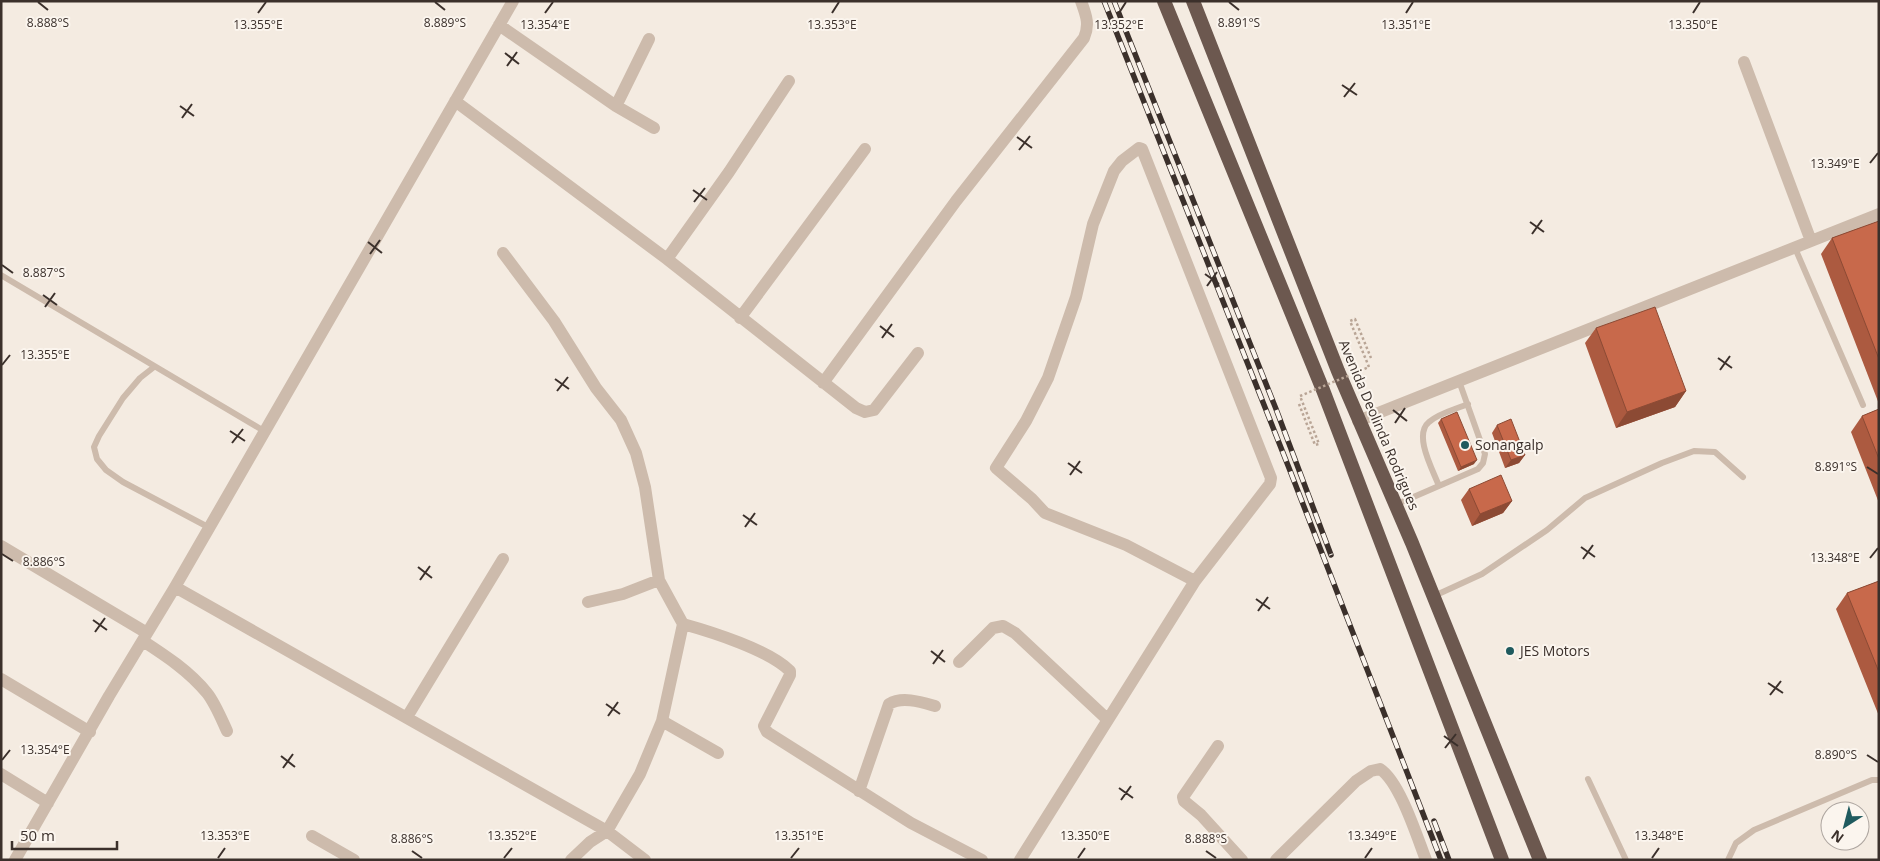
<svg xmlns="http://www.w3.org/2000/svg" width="1880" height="861" viewBox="0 0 1880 861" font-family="'Open Sans',sans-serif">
	<rect width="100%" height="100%" fill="#f4ebe1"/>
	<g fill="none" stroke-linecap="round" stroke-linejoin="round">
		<!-- path -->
		<path stroke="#b9a596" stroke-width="2.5" stroke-dasharray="2.5 2.5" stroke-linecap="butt" d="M1369,367L1350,321L1355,319L1371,358
			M1299,404L1315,445L1319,444L1300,396"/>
		<!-- service -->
		<path stroke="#cdbbac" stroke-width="6" d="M1795,248L1863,405
			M1,275L264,431
			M154,367L140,378L123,398L99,436L94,447L97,459L106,470L123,482L208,527
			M1439,486C1433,470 1413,435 1429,422C1439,413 1456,409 1468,404
			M1395,505L1478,469L1483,463L1485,454L1459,381
			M1434,596L1482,574L1547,530L1585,498L1662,463L1694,451L1715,452L1743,477
			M1588,779L1626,860
			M1728,860L1736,843L1754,830L1872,780H1879"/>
		<!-- minor -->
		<path stroke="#cdbbac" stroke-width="12" d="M499,25L616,106L654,128
			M1744,62L1811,241
			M455,101L667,259L856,408L865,412L874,410L918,353
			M616,106L649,39
			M503,253L554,321L596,388L621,420L636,453L645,487L659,580L683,624C712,632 769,650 790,671V675L764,726L767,732L911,823L982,860
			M667,259L729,172L789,81
			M740,318L865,149
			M823,383L956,201L1084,38C1090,24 1086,15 1081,1
			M1358,421L1879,214
			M1,546L147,633
			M175,587L607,831L645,860
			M588,602L623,594L659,580
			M143,641C166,656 189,671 207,693C215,703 221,718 227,731
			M959,662L993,628L1003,626L1015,633L1108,720
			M1,679L90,732
			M407,717L503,559
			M662,721L718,753
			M1218,746L1183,797L1184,801L1201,815L1242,860
			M1,774L48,803
			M859,791L889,704C902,696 921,702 935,706
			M312,836L354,860
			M15,860L109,696L175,587L513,1
			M571,860L590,842L607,831L640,774L662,721L683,624
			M1020,860L1195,581L1270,484L1271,478L1142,149L1139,148L1122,161L1114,171L1093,224L1076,297L1048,378L1026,421L996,468L1032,499L1045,513L1126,545L1195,581
			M1276,860L1356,781L1371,771L1380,769C1400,782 1417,837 1426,860"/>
		<!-- trunk -->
		<path stroke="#6c584f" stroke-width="14" d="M1164,1L1323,390L1502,860
			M1193,1L1338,371L1412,543L1540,860"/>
		<defs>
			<path id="rail" d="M1104,1L1289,468L1441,860
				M1114,1L1276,409L1331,555
				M1434,821L1449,860"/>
		</defs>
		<!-- rail casing -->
		<use href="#rail" stroke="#3b302b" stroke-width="5.5"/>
		<!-- rail -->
		<use href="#rail" stroke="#fbf5ee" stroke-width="4" stroke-dasharray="11" stroke-linecap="butt"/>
		<!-- path-bridge -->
		<path stroke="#b9a596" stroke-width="2.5" stroke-dasharray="2.5 2.5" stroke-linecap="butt" d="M1300,396L1369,367"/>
	</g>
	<!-- wall -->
	<path fill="#ac5a40" d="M1879,221V404L1821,254L1832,238Z
		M1596,328L1686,391L1675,407L1616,428L1585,343Z
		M1879,409V503L1851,432L1862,416Z
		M1441,419L1474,464L1458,471L1438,423Z
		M1497,425L1525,455L1519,463L1505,468L1492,433Z
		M1469,489L1512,501L1503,513L1472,526L1461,500Z
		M1879,581V716L1836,609L1847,593Z"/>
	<!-- shaded-wall -->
	<path fill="#8c4a34" d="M1686,391L1675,407L1616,428L1627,412Z
		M1525,455L1519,463L1505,468L1511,460Z
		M1477,460L1474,464L1458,471L1461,467Z
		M1512,501L1503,513L1472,526L1480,514Z"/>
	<!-- building -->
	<path fill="#c8694b" stroke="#8c4a34" d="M1879,221V359L1832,238Z
		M1655,307L1686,391L1627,412L1596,328Z
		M1879,409V459L1862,416Z
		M1457,412L1477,460L1461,467L1441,419Z
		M1511,419L1525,455L1511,460L1497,425Z
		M1501,475L1512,501L1480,514L1469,489Z
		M1879,581V672L1847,593Z"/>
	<!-- ticks -->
	<path fill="none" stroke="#3b302b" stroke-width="2" d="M38,2L48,10M435,2L445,10M1229,2L1239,10M258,13L266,2M545,13L553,2M832,13L839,2M1119,13L1126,2M1406,13L1413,2M1693,13L1700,2M505,53L519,64M507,66L517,52M1342,85L1357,95M1344,97L1355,83M180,106L194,116M182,118L192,104M1017,137L1032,148M1019,150L1030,136M1870,163L1878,153M693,190L707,200M694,202L705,188M1530,222L1544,232M1532,234L1542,220M368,242L382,253M370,254L380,240M2,265L13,273M1205,274L1219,284M1207,286L1217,272M43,295L57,305M45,307L55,293M880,326L894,337M882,338L892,324M1718,358L1732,368M2,365L10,355M1720,370L1730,356M555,379L569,389M557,391L568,377M1393,410L1407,421M1395,423L1405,408M230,431L245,441M232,443L243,429M1068,463L1082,473M1867,467L1878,474M1070,475L1080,461M743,515L757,525M745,527L755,513M1581,547L1595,557M2,554L13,561M1870,558L1878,548M1583,559L1593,545M418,567L432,578M420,580L430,566M1256,599L1270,609M1258,611L1268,597M93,620L107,630M95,632L105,618M931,651L945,662M933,664L943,650M1768,683L1783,693M1770,695L1781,681M606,704L620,714M608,716L618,702M1444,736L1458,746M1445,748L1456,734M1867,755L1878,762M281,756L295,767M2,760L10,750M283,768L293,754M1119,788L1133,798M1121,800L1131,786M412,851L422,858M1206,851L1216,858M218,858L225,848M504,858L512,848M791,858L799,848M1078,858L1085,848M1365,858L1372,848M1652,858L1659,848"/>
	<!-- markers -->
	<g fill="#1f5a5e" stroke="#fbf5ee" stroke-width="2">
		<circle cx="1465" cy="445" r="5"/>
		<circle cx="1510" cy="651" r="5"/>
	</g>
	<g text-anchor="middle" stroke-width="4" stroke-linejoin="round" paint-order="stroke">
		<!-- street labels -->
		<g font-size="14" fill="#3b302b" stroke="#fbf5ee">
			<text transform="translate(1379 425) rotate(67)" y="5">Avenida Deolinda Rodrigues</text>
		</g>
		<!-- poi labels -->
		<g font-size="14" fill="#3b302b" stroke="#fbf5ee" text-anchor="start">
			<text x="1475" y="450">Sonangalp</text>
			<text x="1520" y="656">JES Motors</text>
		</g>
	</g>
	<g font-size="12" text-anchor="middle" fill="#3b302b" stroke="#fbf5ee" stroke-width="4" stroke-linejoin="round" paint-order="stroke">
		<text x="48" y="27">8.888°S</text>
		<text x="1239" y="27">8.891°S</text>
		<text x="445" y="27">8.889°S</text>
		<text x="545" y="29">13.354°E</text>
		<text x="1406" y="29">13.351°E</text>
		<text x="258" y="29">13.355°E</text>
		<text x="832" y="29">13.353°E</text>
		<text x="1119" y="29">13.352°E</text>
		<text x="1693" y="29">13.350°E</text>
		<text x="1835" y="168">13.349°E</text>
		<text x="44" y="277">8.887°S</text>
		<text x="45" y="359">13.355°E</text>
		<text x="1836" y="471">8.891°S</text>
		<text x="1835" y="562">13.348°E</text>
		<text x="44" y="566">8.886°S</text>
		<text x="45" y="754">13.354°E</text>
		<text x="1836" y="759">8.890°S</text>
		<text x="225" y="840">13.353°E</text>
		<text x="512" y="840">13.352°E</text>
		<text x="799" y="840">13.351°E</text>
		<text x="1085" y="840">13.350°E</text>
		<text x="1372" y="840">13.349°E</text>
		<text x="1659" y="840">13.348°E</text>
		<text x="412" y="843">8.886°S</text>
		<text x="1206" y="843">8.888°S</text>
	</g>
	<!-- border -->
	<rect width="1880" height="861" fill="none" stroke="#3b302b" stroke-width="5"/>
	<!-- north arrow -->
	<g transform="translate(1845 826) rotate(216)"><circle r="24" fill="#fbf5ee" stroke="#aea6a0"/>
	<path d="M0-4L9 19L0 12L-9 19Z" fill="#1f5a5e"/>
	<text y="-8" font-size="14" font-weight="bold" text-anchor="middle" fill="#3b302b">N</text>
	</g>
	<!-- scale -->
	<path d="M12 841v8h105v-8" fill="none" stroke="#3b302b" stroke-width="2.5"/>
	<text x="20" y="841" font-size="15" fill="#3b302b" stroke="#fbf5ee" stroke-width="4" paint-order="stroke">50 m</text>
</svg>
